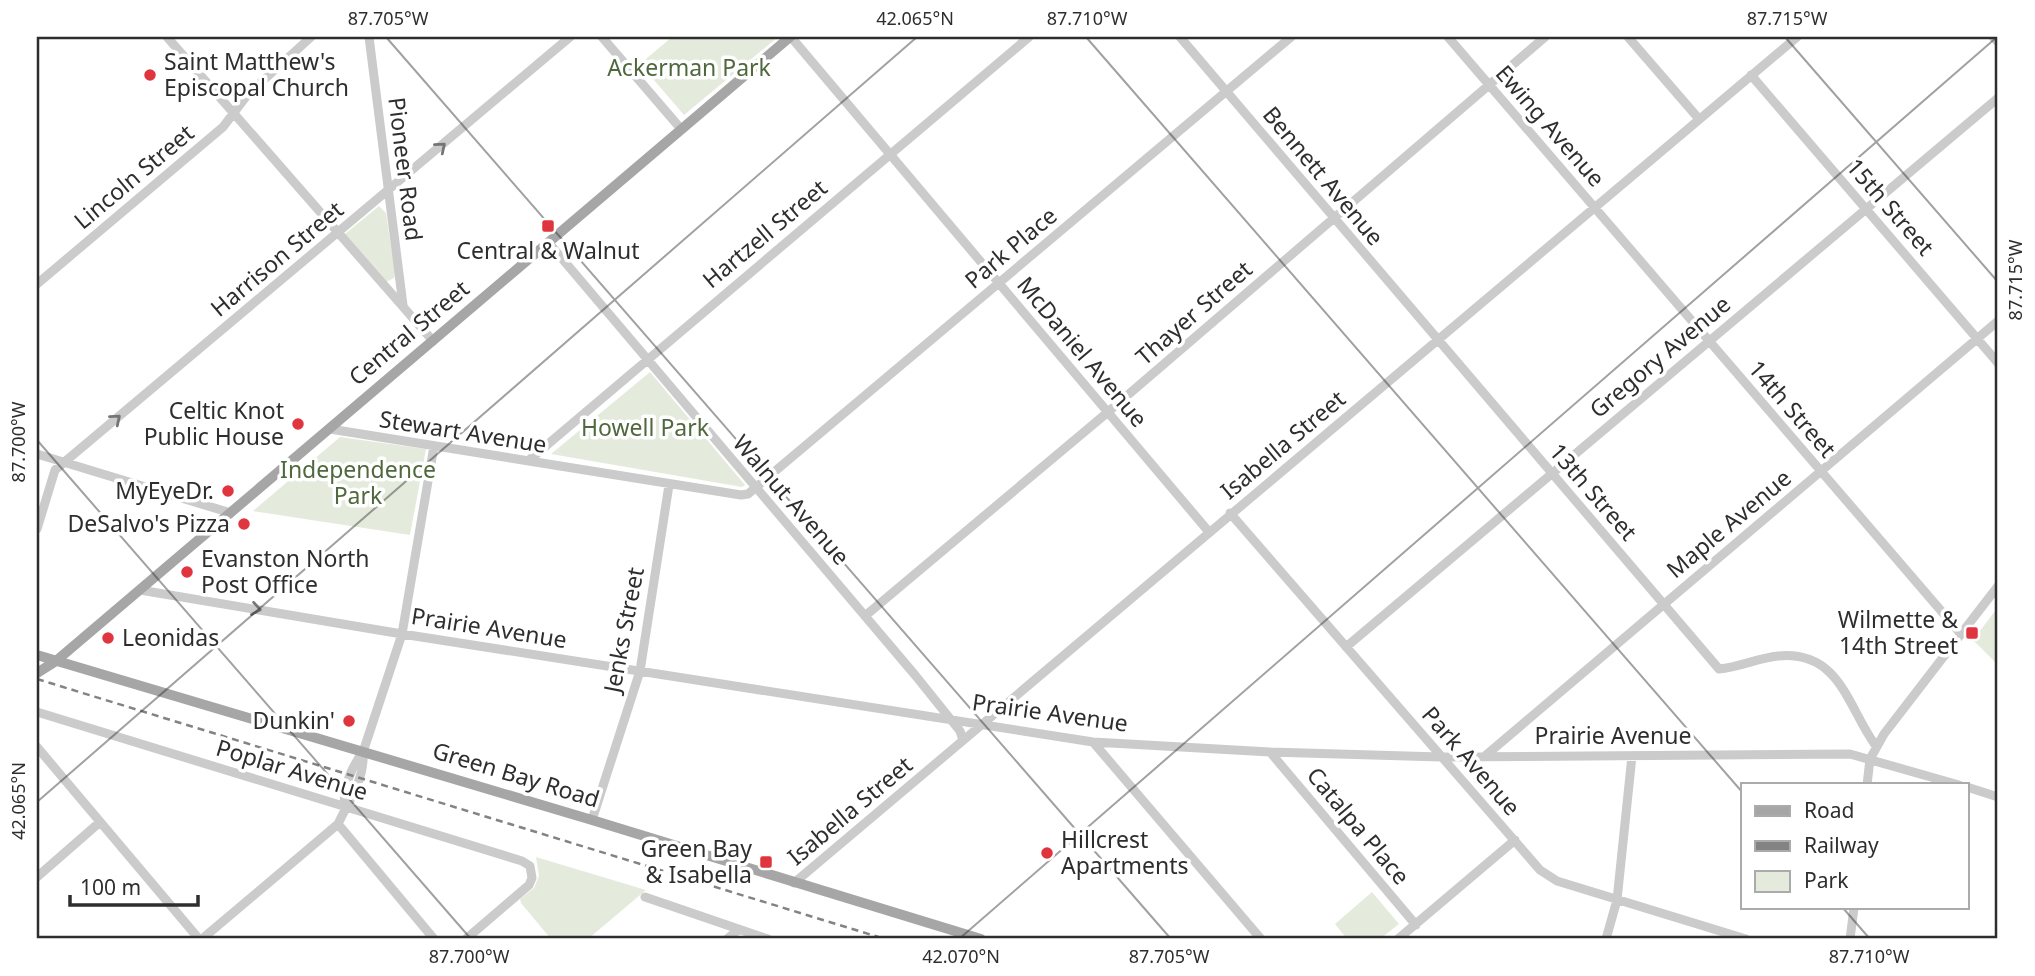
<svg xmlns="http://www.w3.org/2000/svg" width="2035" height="976" viewBox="0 0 2035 976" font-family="'Noto Sans',sans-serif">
	<rect width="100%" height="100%" fill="#fff"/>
	<!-- green -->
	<path fill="#e4ebdc" d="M672,37H778L684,115L640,64Z
		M379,206L386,213L395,273L394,278L386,282L345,234Z
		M650,372L745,485L742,487L551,454Z
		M340,437L426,449L410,535L253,511Z
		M1998,607V665L1973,640Z
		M536,857L646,890L588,939H551L521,903L520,899L534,888L539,876Z
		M1372,892L1399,924L1380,939H1347L1335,924Z"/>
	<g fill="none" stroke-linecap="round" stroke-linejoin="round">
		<!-- minor -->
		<path stroke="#cbcbcb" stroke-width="9" d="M167,37L433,341
			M369,37L403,305
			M602,37L681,129
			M791,37L1209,532
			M1180,37L1719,669C1740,667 1758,658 1778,656C1841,650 1848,709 1876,746
			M1448,37L1961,634
			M1628,37L1699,119
			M1993,37L1998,42
			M1751,75L1998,363
			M548,242L915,675L960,731L963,740
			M37,284L223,127L248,94L311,37
			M330,429L741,495L748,494L1291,37
			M37,454L231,513
			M528,461L1029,37
			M1230,513L1540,870L1557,881L1746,939
			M37,529L55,470L570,37
			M140,590L402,634L1093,742L1270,752L1441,757L1850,754L1959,785
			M865,616L1108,412L1545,37
			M1346,647L1998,98
			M37,712L522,861L530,866L532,878L529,885L466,939
			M1093,742L1261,939
			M37,747L199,939
			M1270,752L1416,925
			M1485,756L1998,321
			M1867,785L1870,759L1884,734L1998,586
			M1967,787L1998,797
			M345,807C342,789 352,766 363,752L402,634L434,446
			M592,820L640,671L669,485
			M338,824L434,939
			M37,877L100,822
			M794,883L1797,37
			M645,897L768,939
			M202,939L338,824C349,800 365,780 363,752
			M727,939L738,930
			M1398,939L1515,840
			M1606,939L1617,900L1632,756
			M1850,939L1854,908"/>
		<!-- major -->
		<path stroke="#a6a6a6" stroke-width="10" d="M37,655L592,820L981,939
			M37,673L56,661L790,37"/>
		<!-- rail -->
		<path stroke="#838383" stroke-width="2.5" stroke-dasharray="7 5" stroke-linecap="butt" d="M37,679L885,939"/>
	</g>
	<!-- one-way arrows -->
	<defs><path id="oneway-chevron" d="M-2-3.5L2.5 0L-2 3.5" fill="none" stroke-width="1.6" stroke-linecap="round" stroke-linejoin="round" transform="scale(1.75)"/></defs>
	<g stroke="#757575">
		<use href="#oneway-chevron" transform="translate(441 147) rotate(-40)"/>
		<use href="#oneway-chevron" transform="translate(116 419) rotate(-40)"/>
		<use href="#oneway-chevron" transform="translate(256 609) rotate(10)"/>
	</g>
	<!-- ticks -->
	<path fill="none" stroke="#2e2e2e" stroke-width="2" stroke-opacity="0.45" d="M386,37L1171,939M1086,37L1743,793M1785,37L1998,282M37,440L471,939M37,802L917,37M1843,908L1870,939M959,939L1997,37"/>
	<!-- markers -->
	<g fill="#e0353f" stroke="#fff" stroke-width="2.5">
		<circle cx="150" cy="75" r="7"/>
		<rect x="541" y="219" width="14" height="14" rx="3.5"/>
		<circle cx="298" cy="424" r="7"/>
		<circle cx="228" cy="491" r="7"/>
		<circle cx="244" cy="524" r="7"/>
		<circle cx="187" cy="572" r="7"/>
		<rect x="1965" y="626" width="14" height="14" rx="3.5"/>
		<circle cx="108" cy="638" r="7"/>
		<circle cx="349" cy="721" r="7"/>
		<circle cx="1047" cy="853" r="7"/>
		<rect x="759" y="855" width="14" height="14" rx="3.5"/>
	</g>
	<g text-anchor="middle" stroke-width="7" stroke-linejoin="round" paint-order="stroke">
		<!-- poi labels -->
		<g font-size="23" fill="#2e2e2e" stroke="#fff" text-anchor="end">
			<text x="164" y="70" text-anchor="start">Saint Matthew's<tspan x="164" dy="26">Episcopal Church</tspan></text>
			<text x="548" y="259" text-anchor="middle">Central &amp; Walnut</text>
			<text x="284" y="419">Celtic Knot<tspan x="284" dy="26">Public House</tspan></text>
			<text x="214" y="499">MyEyeDr.</text>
			<text x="230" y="532">DeSalvo's Pizza</text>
			<text x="201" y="567" text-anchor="start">Evanston North<tspan x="201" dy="26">Post Office</tspan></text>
			<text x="1958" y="628">Wilmette &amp;<tspan x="1958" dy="26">14th Street</tspan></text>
			<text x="122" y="646" text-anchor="start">Leonidas</text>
			<text x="335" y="729">Dunkin'</text>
			<text x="1061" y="848" text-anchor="start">Hillcrest<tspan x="1061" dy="26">Apartments</tspan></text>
			<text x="752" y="857">Green Bay<tspan x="752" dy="26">&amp; Isabella</tspan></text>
		</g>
		<!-- park labels -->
		<g font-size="23" fill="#50683d" stroke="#fff">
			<text x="689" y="76">Ackerman Park</text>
			<text x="645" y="436">Howell Park</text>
			<text x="358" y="478">Independence<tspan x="358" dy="26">Park</tspan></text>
		</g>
		<!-- street labels -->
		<g font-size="23" fill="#2e2e2e" stroke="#fff">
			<text transform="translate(1550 126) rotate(49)" y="8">Ewing Avenue</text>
			<text transform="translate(405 169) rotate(83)" y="8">Pioneer Road</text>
			<text transform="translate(1323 176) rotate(50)" y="8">Bennett Avenue</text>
			<text transform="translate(134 177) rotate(-40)" y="8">Lincoln Street</text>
			<text transform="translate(1890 207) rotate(49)" y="8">15th Street</text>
			<text transform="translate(765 234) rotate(-40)" y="8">Hartzell Street</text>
			<text transform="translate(1011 248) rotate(-40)" y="8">Park Place</text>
			<text transform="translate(277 259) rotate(-40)" y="8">Harrison Street</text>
			<text transform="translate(1194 313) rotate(-41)" y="8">Thayer Street</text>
			<text transform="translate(409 333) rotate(-40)" y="8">Central Street</text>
			<text transform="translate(1082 352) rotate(50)" y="8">McDaniel Avenue</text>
			<text transform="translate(1660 357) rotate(-40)" y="8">Gregory Avenue</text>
			<text transform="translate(1792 409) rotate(49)" y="8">14th Street</text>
			<text transform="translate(463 432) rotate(9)" y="8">Stewart Avenue</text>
			<text transform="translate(1283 445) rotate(-40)" y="8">Isabella Street</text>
			<text transform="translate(1593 492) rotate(49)" y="8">13th Street</text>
			<text transform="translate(791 500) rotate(49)" y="8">Walnut Avenue</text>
			<text transform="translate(1729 524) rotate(-40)" y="8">Maple Avenue</text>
			<text transform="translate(489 628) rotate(9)" y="8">Prairie Avenue</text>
			<text transform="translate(624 630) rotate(-79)" y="8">Jenks Street</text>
			<text transform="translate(1050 713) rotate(8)" y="8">Prairie Avenue</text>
			<text x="1613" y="744">Prairie Avenue</text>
			<text transform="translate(1471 761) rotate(49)" y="8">Park Avenue</text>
			<text transform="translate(292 770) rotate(17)" y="8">Poplar Avenue</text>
			<text transform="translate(516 775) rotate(17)" y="8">Green Bay Road</text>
			<text transform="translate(850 811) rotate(-40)" y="8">Isabella Street</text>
			<text transform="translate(1358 826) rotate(50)" y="8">Catalpa Place</text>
		</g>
	</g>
	<!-- border -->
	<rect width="2035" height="976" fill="none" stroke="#ffffff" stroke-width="77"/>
	<!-- legend -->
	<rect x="1741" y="783" width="228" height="126" fill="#ffffff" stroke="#ababab" stroke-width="2"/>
	<rect x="1755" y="806" width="35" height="10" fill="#a6a6a6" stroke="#ababab" stroke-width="2"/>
	<text x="1804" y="818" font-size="21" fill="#2e2e2e">Road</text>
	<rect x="1755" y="841" width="35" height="10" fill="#838383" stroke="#ababab" stroke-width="2"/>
	<text x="1804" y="853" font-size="21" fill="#2e2e2e">Railway</text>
	<rect x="1755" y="871" width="35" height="21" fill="#e4ebdc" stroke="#ababab" stroke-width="2"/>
	<text x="1804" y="888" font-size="21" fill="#2e2e2e">Park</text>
	<!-- scale -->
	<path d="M70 895v10h128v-10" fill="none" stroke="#2e2e2e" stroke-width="3.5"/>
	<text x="80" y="895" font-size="21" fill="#2e2e2e" stroke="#ffffff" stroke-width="5" paint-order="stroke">100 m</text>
	<rect x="38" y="38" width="1958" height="899" fill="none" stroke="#2e2e2e" stroke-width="2.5"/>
	<g font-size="18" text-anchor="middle" fill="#2e2e2e">
		<text x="388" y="25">87.705°W</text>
		<text x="915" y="25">42.065°N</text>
		<text x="1087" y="25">87.710°W</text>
		<text x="1787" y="25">87.715°W</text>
		<text transform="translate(2016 280) rotate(-90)" y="6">87.715°W</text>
		<text transform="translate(19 442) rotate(-90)" y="6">87.700°W</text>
		<text transform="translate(19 801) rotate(-90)" y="6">42.065°N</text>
		<text x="469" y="963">87.700°W</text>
		<text x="961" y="963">42.070°N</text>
		<text x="1169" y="963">87.705°W</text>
		<text x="1869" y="963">87.710°W</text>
	</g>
</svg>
